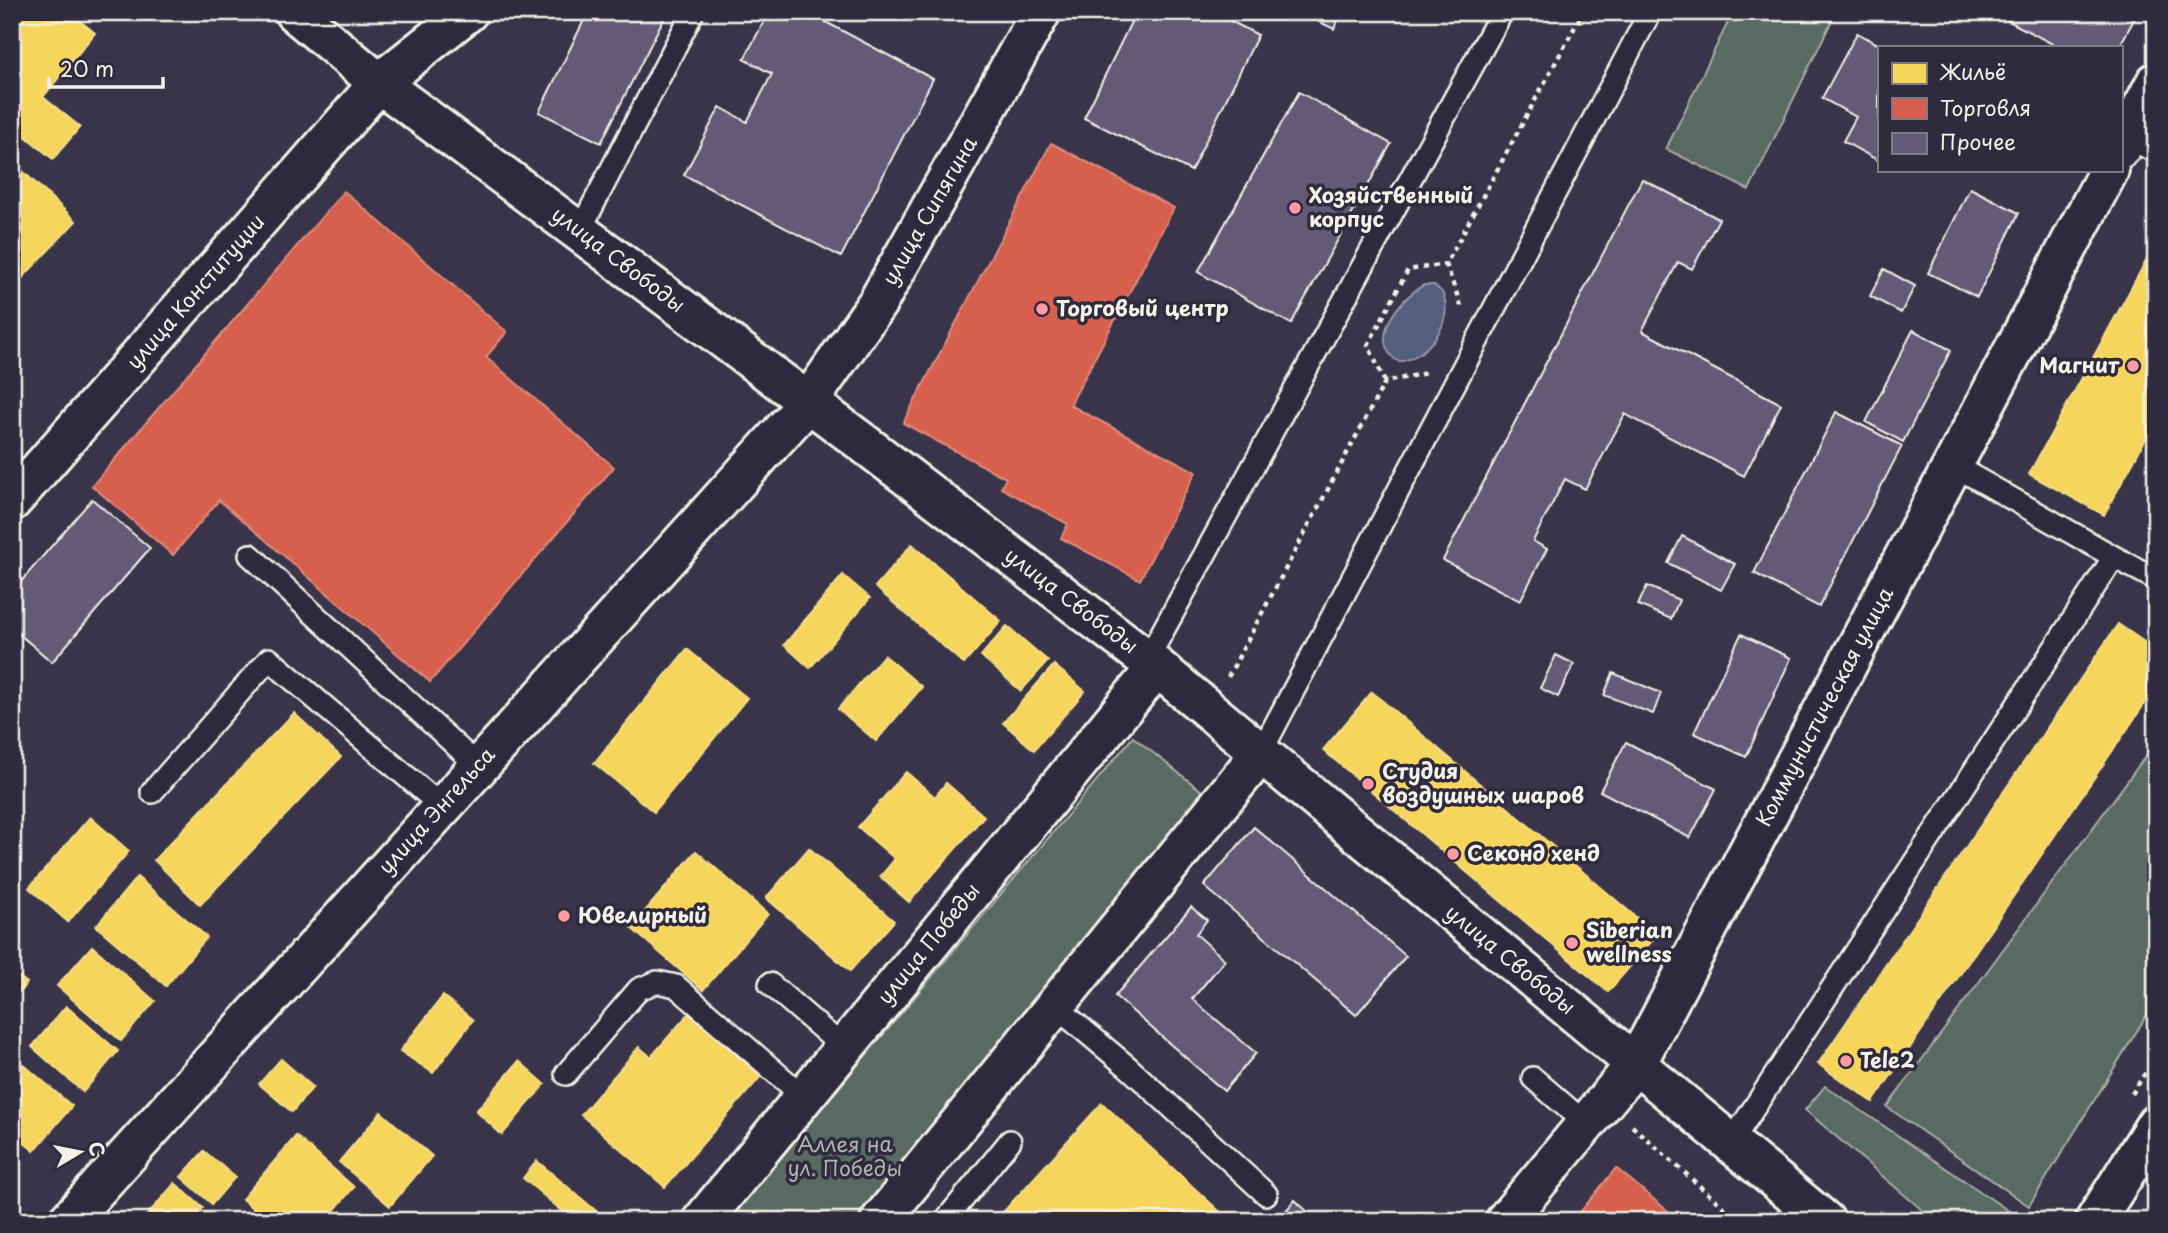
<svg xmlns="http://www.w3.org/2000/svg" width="2168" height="1233" viewBox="0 0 2168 1233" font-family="'Playpen Sans',sans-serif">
	<rect width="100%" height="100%" fill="#393449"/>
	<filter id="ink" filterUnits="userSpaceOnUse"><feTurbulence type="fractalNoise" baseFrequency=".0143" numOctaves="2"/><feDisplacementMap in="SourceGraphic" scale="14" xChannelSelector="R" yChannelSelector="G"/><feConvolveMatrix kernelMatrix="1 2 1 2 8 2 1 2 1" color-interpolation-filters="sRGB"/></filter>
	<g filter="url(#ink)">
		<!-- green -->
		<path fill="#596a62" stroke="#a6aea5" stroke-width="2" d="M1733,12H1836L1749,190L1666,149Z
			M1133,737L1208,796L859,1221H727Z
			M2156,742V1000L2029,1206L1887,1107Z
			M1825,1086L2019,1218L2018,1221H1935L1805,1110Z"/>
		<!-- water -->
		<path fill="#535f7c" stroke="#9399a7" stroke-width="2" d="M1424,285H1434L1442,292C1456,321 1428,357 1399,362C1365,341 1400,298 1424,285Z"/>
		<!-- homes -->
		<path fill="#f6d55c" stroke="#f5dd86" stroke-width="2" d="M23,12H69L95,33L43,97L80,127L53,159L12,125V25Z
			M12,161L76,221L12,289Z
			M2156,243V420L2104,515L2029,474Z
			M912,544L1001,621L964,664L875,587Z
			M843,575L870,598L810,668L784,645Z
			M2118,624L2156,650V687L1873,1102L1818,1064Z
			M1007,626L1048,661L1021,691L981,656Z
			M687,649L747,698L654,812L594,763Z
			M884,655L922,687L876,741L838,709Z
			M1054,665L1085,691L1034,750L1003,723Z
			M1372,692L1657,935L1608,992L1323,750Z
			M294,713L341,757L200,905L154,860Z
			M906,772L935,797L946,783L984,816L909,902L880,877L895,859L858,827Z
			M90,817L129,851L68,922L29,888Z
			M809,848L894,921L850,971L766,898Z
			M696,851L768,914L703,990L631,928Z
			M137,877L207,937L166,986L96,926Z
			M92,946L155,1001L121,1041L57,986Z
			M12,971L27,983L12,1000Z
			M443,996L473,1020L433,1073L400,1051Z
			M66,1006L118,1051L83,1092L32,1047Z
			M690,1012L762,1075L665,1187L581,1115L639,1047L651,1057Z
			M281,1059L313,1087L292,1112L259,1084Z
			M519,1061L545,1084L502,1135L476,1111Z
			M23,1064L72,1106L34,1151L12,1132V1076Z
			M1102,1103L1230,1221H995Z
			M381,1112L432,1156L390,1206L339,1162Z
			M296,1136L354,1187L325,1221H267L242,1199Z
			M204,1151L235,1177L212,1204L181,1177Z
			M537,1161L608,1221H574L523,1178Z
			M175,1183L203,1208L193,1221H142Z"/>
		<!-- shops -->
		<path fill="#d6604d" stroke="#df8c7c" stroke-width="2" d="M1051,143L1174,208L1070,405L1196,472L1140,580L1061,538L1068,524L1001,488L1006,478L903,423Z
			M344,191L507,332L486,357L614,467L430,682L219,500L173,555L92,486Z
			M1616,1168L1680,1221H1573Z"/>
		<!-- building -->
		<path fill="#635a77" stroke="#f4f1e8" stroke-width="2" d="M588,12H667L601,143L539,112Z
			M769,12H807L933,79L841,257L684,175L720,107L747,122L772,74L744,59Z
			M1136,12H1213L1258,35L1191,171L1084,118Z
			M1299,12H1342L1334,29Z
			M1992,12H2138L2119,47H2058Z
			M1857,33L1883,47H1879V161L1843,141L1856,117L1822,98Z
			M1299,92L1391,144L1291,324L1198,272Z
			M1642,179L1719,219L1692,269L1678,262L1642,331L1781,404L1744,476L1625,414L1585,489L1565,479L1533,541L1547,549L1520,601L1443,560Z
			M1970,188L2019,213L1977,297L1928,273Z
			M1884,269L1915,286L1901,313L1870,296Z
			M1913,330L1951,350L1903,442L1866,422Z
			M1836,412L1902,446L1819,607L1754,573Z
			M92,499L150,548L52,662L12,628V592Z
			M1682,536L1735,564L1721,590L1668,563Z
			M1647,586L1679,600L1671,619L1638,605Z
			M1741,634L1791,658L1746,757L1694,733Z
			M1556,655L1574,664L1558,697L1540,688Z
			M1613,673L1661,693L1653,714L1604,695Z
			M1626,742L1716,789L1690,838L1600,791Z
			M1254,827L1406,956L1356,1015L1204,886Z
			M1191,907L1207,920L1196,934L1225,960L1192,999L1256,1053L1224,1091L1115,996Z
			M1295,1200L1309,1213L1303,1221H1277Z"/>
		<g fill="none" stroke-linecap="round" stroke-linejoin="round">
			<defs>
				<path id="lane" d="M2127,137L2156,152
					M579,232L693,12
					M250,555L478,766
					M2114,557L2156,579
					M1147,660L1502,12
					M1260,754L1650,12
					M152,792L269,659L441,806
					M770,984L844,1048
					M1055,1006L1129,1068L1266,1194
					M566,1074L639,989L657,982L676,986L804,1097
					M1533,1078L1586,1124
					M1731,1143L2114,557L1953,465
					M945,1221L1010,1141"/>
				<path id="street" d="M294,12L379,83L862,442L1157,667L1825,1221
					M2121,148L2156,82
					M702,1221L1157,667
					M880,1221L1260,754
					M1505,1221L1636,1064L2109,170"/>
				<path id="secondary" d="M12,501L379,83L468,12
					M68,1221L807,404L878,302L1041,12
					M2095,1221L2156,1124"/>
			</defs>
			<!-- lane casing -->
			<use href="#lane" stroke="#f4f1e8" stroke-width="26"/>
			<!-- street casing -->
			<use href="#street" stroke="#f4f1e8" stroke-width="44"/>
			<!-- secondary casing -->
			<use href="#secondary" stroke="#f4f1e8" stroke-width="44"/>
			<!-- path -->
			<path stroke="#f4f1e8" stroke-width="4.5" stroke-dasharray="5 5" stroke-linecap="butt" d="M1461,306L1446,264L1583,12
				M1385,382L1368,345L1408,270L1446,264
				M1228,677L1385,382L1426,373
				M2132,1094L2156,1056
				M1632,1126L1739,1221"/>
			<!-- lane -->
			<use href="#lane" stroke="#2f2a3d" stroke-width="21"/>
			<!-- street -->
			<use href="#street" stroke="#2f2a3d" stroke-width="38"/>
			<!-- secondary -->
			<use href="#secondary" stroke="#2f2a3d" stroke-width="38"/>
		</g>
	</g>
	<!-- markers -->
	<g fill="#ff9aa2" stroke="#2f2a3d" stroke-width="2.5">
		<circle cx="1295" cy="208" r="7"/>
		<circle cx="1042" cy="309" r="7"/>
		<circle cx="2133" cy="366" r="7"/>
		<circle cx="1368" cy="784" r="7"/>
		<circle cx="1453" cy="854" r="7"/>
		<circle cx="564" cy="916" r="7"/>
		<circle cx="1572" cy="943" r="7"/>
		<circle cx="1846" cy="1061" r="7"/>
	</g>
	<g text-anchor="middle" stroke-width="7" stroke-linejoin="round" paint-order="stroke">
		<!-- poi labels -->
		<g font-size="21" font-weight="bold" fill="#f4f1e8" stroke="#2f2a3d" text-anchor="start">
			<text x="1309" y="203">Хозяйственный<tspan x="1309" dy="24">корпус</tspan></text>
			<text x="1056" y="316">Торговый центр</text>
			<text x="2119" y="373" text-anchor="end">Магнит</text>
			<text x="1382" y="779">Студия<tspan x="1382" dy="24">воздушных шаров</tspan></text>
			<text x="1467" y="861">Секонд хенд</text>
			<text x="578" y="923">Ювелирный</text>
			<text x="1586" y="938">Siberian<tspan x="1586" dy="24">wellness</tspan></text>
			<text x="1860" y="1068">Tele2</text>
		</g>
		<!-- street labels -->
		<g font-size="21" fill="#f4f1e8" stroke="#2f2a3d">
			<text transform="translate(930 211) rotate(-60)" y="7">улица Сипягина</text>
			<text transform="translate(618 260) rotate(37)" y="7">улица Свободы</text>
			<text transform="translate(196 292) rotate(-49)" y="7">улица Конституции</text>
			<text transform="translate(1071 601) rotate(37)" y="7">улица Свободы</text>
			<text transform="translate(1825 707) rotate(-62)" y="7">Коммунистическая улица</text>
			<text transform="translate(437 811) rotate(-48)" y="7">улица Энгельса</text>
			<text transform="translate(929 944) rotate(-51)" y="7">улица Победы</text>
			<text transform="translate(1510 960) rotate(39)" y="7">улица Свободы</text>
		</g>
		<!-- park labels -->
		<g font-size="21" fill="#aeb4ac" stroke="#2f2a3d">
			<text x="845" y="1152">Аллея на<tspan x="845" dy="24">ул. Победы</tspan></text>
		</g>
	</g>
	<!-- margin -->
	<rect width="2168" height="1233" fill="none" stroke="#2f2a3d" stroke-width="42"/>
	<rect x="21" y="21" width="2126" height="1191" fill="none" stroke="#f4f1e8" stroke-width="2.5" filter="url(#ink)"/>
	<!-- legend -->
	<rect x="1878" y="46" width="245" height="126" fill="#2f2a3d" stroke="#7e7a81" stroke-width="2"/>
	<rect x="1892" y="63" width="35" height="21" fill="#f6d55c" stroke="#7e7a81" stroke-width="2"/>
	<text x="1940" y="80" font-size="21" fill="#f4f1e8">Жильё</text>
	<rect x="1892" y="98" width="35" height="21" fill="#d6604d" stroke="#7e7a81" stroke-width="2"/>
	<text x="1940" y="116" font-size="21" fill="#f4f1e8">Торговля</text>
	<rect x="1892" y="133" width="35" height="21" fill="#635a77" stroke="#7e7a81" stroke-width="2"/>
	<text x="1940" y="150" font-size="21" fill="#f4f1e8">Прочее</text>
	<!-- north arrow -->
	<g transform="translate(80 1152) rotate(80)" stroke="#2f2a3d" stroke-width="5" paint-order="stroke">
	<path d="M0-5L12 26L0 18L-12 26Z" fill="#f4f1e8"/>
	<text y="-10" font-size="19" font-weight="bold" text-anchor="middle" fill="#f4f1e8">С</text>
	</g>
	<!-- scale -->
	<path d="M49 77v10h114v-10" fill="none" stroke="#f4f1e8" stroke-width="3.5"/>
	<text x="60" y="77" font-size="21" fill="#f4f1e8" stroke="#2f2a3d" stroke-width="5" paint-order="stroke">20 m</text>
</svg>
